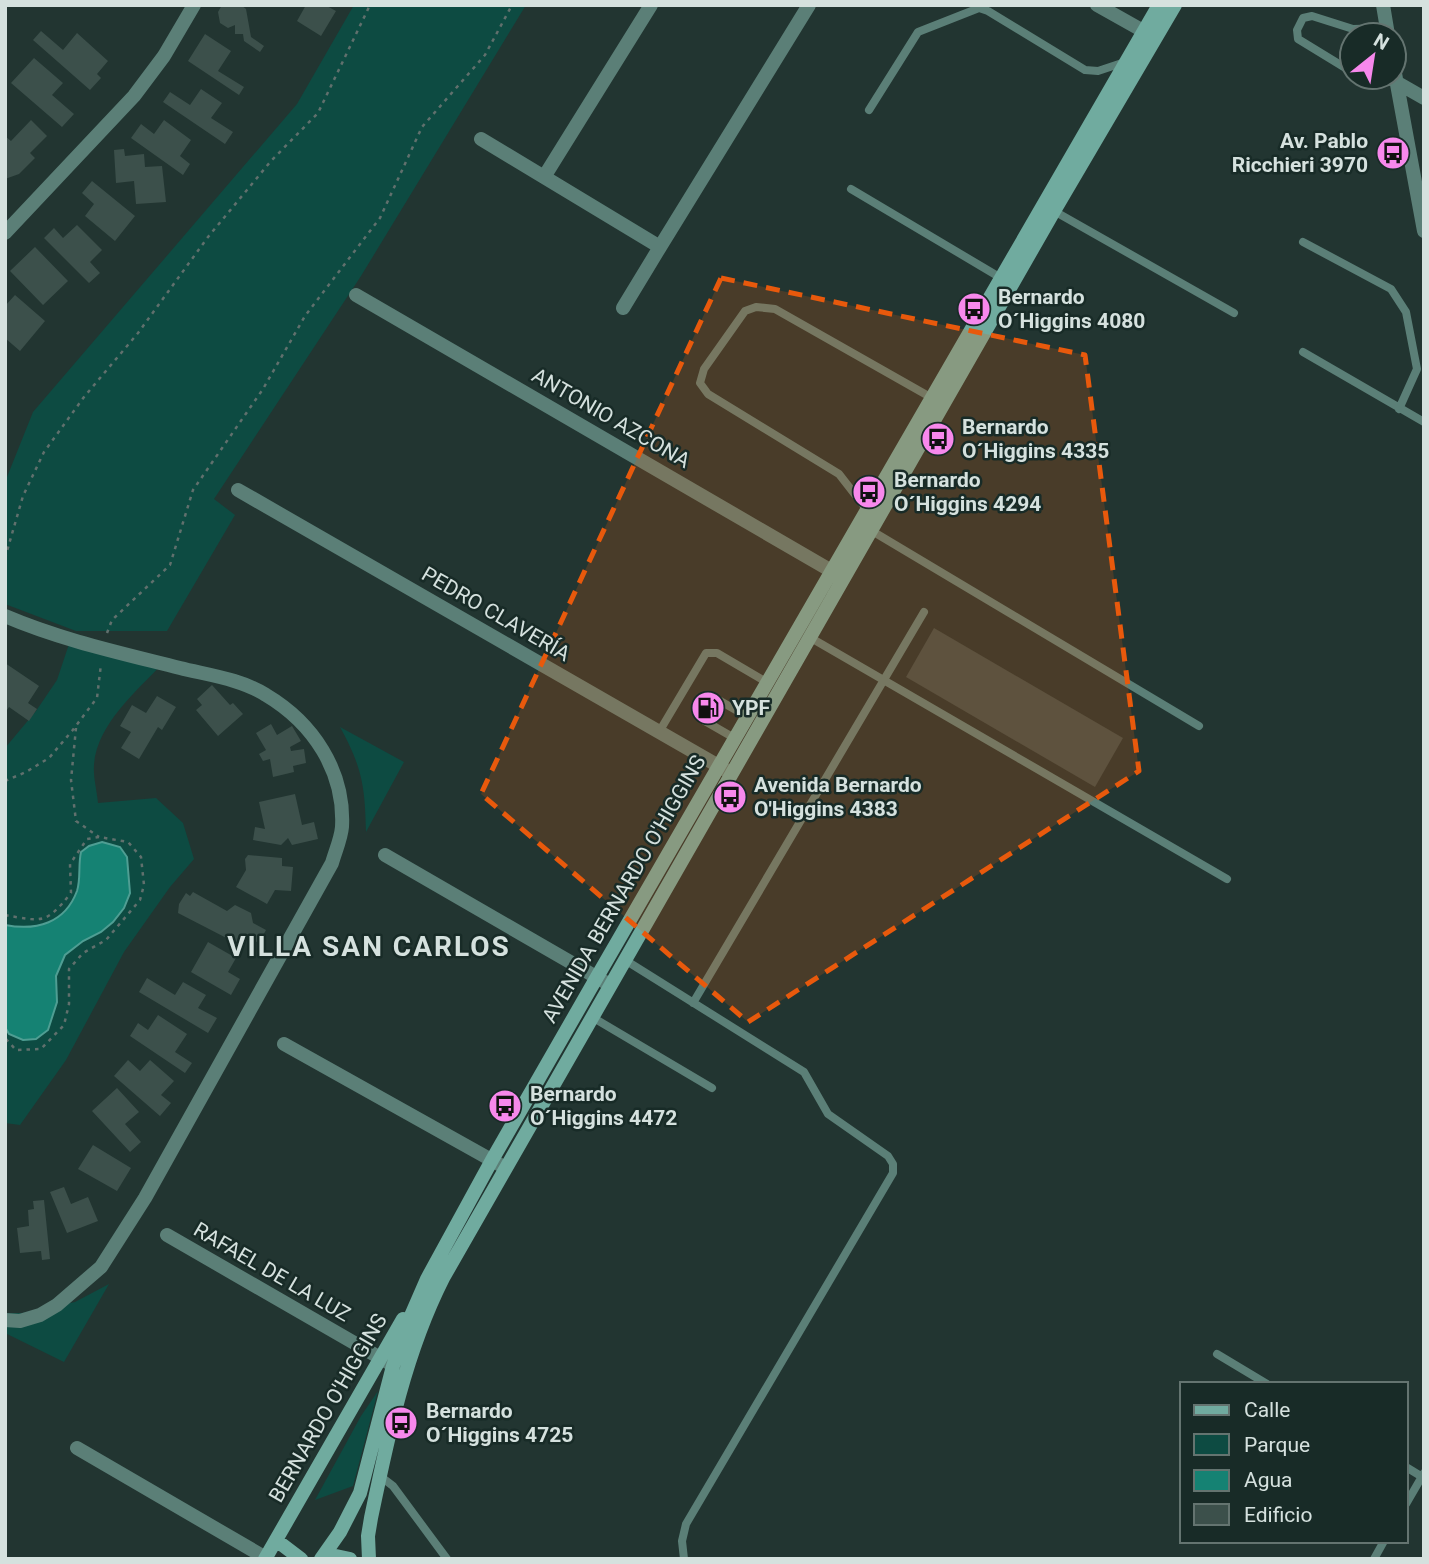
<svg xmlns="http://www.w3.org/2000/svg" width="1429" height="1564" viewBox="0 0 1429 1564" font-family="Roboto,sans-serif">
	<rect width="100%" height="100%" fill="#223531"/>
	<!-- green -->
	<path fill="#0d4b42" d="M354,5H526L361,276L214,499L235,515L167,631H76L5,604V482L33,412L297,104Z
		M71,638L163,663C137,691 97,724 94,765C93,777 97,791 98,803L156,798L183,823L194,859L170,887L124,952L66,1060L20,1125L5,1123V748L36,711L57,680Z
		M340,727L404,762L366,832C365,786 362,767 340,727Z
		M109,1284L64,1362L5,1333V1313H22L75,1302Z
		M378,1391L353,1486L315,1500L361,1416Z"/>
	<!-- water -->
	<path fill="#158273" stroke="#4f9e93" stroke-width="2" d="M102,842L120,847L127,857L130,893L124,908L113,922L101,932L83,941L65,955L56,976L57,1002L48,1030L36,1039L23,1040L9,1034L5,1027V925C37,931 65,923 77,891C81,879 78,865 81,852L89,846Z"/>
	<!-- building -->
	<path fill="#3c504b" d="M222,5H241L246,9L251,37L264,46L260,52L244,41L243,34H235V25L228,28L220,23L218,12Z
		M306,5H325L336,11L321,36L297,21Z
		M41,31L63,50L77,33L108,61L97,74L101,78L90,90L33,40Z
		M205,34L231,51L218,71L244,87L239,95L188,61Z
		M34,58L63,83L52,95L74,114L62,127L11,83Z
		M201,89L222,103L211,118L233,132L225,144L163,102L170,92L190,105Z
		M31,120L47,136L30,153L35,158L19,174L5,179V136L11,141Z
		M164,120L191,140L180,156L190,164L183,175L131,138L141,124L154,134Z
		M124,149L125,156L144,154L145,167L162,166L166,202L136,204L134,181L116,183L114,150Z
		M92,181L135,216L115,241L85,216L94,204L82,193Z
		M77,225L102,250L90,262L100,273L89,283L44,238L54,228L63,238Z
		M35,247L68,281L43,305L10,271Z
		M15,295L45,321L20,351L5,338V306Z
		M934,628L1123,738L1095,787L906,677Z
		M5,663L39,686L28,703L37,709L29,721L9,707L5,713Z
		M212,685L230,705L233,703L243,714L218,736L196,710L202,705L197,699Z
		M157,696L176,707L162,730L158,727L139,759L121,748L131,732L120,726L132,705L146,713Z
		M271,724L277,735L292,726L301,741L290,747L291,751L304,749L306,763L293,766L294,772L273,777L270,759L263,761L259,754L266,750L256,733Z
		M295,794L302,825L314,822L318,839L292,845L288,838L281,845L253,840L255,827L265,829L259,802Z
		M248,855L282,858V866L293,867L291,891L275,890L267,904L236,887L246,870L245,859Z
		M193,892L227,911L235,905L251,913L253,923L266,930L259,943L245,936L240,945L178,913L179,904L186,893L190,896Z
		M208,942L236,958L228,972L240,979L231,995L191,972Z
		M147,978L175,995L183,982L206,995L198,1008L217,1018L208,1033L139,992Z
		M158,1015L187,1034L175,1052L192,1063L185,1073L130,1036L138,1023L148,1030Z
		M128,1060L140,1071L150,1060L174,1081L161,1095L171,1103L160,1116L114,1076Z
		M117,1088L139,1112L125,1124L141,1142L130,1152L92,1111Z
		M93,1145L131,1168L117,1191L78,1169Z
		M64,1187L71,1204L88,1197L98,1221L67,1233L50,1192Z
		M44,1200L50,1259L42,1260L41,1251L20,1253L17,1228L29,1226L28,1210L34,1209L33,1201Z"/>
	<g fill="none" stroke-linecap="round" stroke-linejoin="round">
		<!-- path -->
		<path stroke="#60706d" stroke-width="2.5" stroke-dasharray="3.5 5" stroke-linecap="butt" d="M5,558L23,496L44,452L84,397L138,333L208,237L271,161L318,113L370,5
			M107,633L112,620L170,565L193,490L263,389L305,316L380,218L422,127L485,55L512,5
			M76,728L71,780L76,821L99,837
			M5,781L26,772L49,758L72,731L97,698L101,664
			M5,915C43,922 46,924 71,893L70,864L87,839L99,837L128,842L141,857L144,885L140,900L106,940L83,953L69,969V1004L64,1025L41,1049L16,1050L5,1038"/>
		<!-- lane -->
		<path stroke="#5b7f77" stroke-width="8" d="M1352,72L1298,39L1297,30L1303,18L1312,16L1353,29L1387,28
			M1360,77L1371,81L1396,82
			M869,110L918,32L979,8L988,11L1085,70L1098,71L1125,62
			M851,189L1001,278
			M1054,211L1234,313
			M1303,242L1391,289L1406,312L1417,369L1399,409
			M1303,352L1424,422
			M867,510L839,474L708,394L700,383L704,369L745,311L756,307L775,309L932,398
			M872,531L1199,726
			M811,638L1227,879
			M715,698L748,717
			M703,720L736,739
			M659,732L706,653H717L768,683
			M625,960L804,1072L828,1114L888,1156L893,1164V1173L686,1524L682,1541L684,1559
			M693,1003L924,612
			M592,1017L712,1088
			M1217,1354L1267,1384
			M1406,1467L1424,1478
			M380,1476L393,1486L447,1559
			M1406,1504L1424,1473
			M1374,1559L1384,1541"/>
		<!-- street -->
		<path stroke="#5b7f77" stroke-width="14" d="M1097,5L1154,37
			M1383,5L1388,35
			M1394,68L1424,231
			M1396,82L1424,98
			M481,139L660,247L809,5
			M544,177L651,5
			M5,233L134,96L164,56L194,5
			M356,295L842,577
			M623,308L660,247
			M238,490L729,772
			M5,616C61,640 121,653 180,668C208,675 241,679 266,695C313,723 345,771 342,827C341,839 335,852 332,863L145,1198L101,1267L57,1305L40,1315L20,1321L5,1320
			M385,855L610,985
			M284,1044L504,1167
			M167,1235L389,1363
			M77,1448L266,1558"/>
		<!-- secondary -->
		<path stroke="#70ab9f" stroke-width="14" d="M276,1540L301,1559
			M265,1559L403,1319
			M321,1559L340,1532L360,1493L393,1366L410,1318L427,1279L492,1160L597,977L1159,5
			M322,1559L336,1556L350,1559
			M369,1559L368,1536L371,1518C388,1436 405,1353 443,1278L1054,211L1175,5"/>
	</g>
	<!-- marked area -->
	<path fill="#e8590c" fill-opacity="0.2" stroke="#e8590c" stroke-width="5" stroke-dasharray="14 9" stroke-linejoin="round" d="M721,278L1085,355L1139,771L748,1022L481,794Z"/>
	<!-- icons -->
	<defs>
		<symbol id="bus-disc" viewBox="-11 -11 22 22"><circle r="9.5" fill="#f788ec" stroke="#182b27"/><path d="M-5-6H5V4H4V6H2V4H-2V6H-4V4H-5ZM-3.5-4V0h7V-4ZM-3.5 1.2v1.5H-2V1.2ZM2 1.2v1.5H3.5V1.2Z" fill="#111"/></symbol>
		<symbol id="fuel-disc" viewBox="-11 -11 22 22"><circle r="9.5" fill="#f788ec" stroke="#182b27"/><path d="M-5.5-6h7V0h2V4h1.3V-2.5L3-4.5l.8-.8L6-3V5H2.5V1h-1V6h-7ZM-4.2-4.7v3.2H.2V-4.7Z" fill="#111"/></symbol>
	</defs>
	<g fill-rule="evenodd">
		<use href="#bus-disc" x="1374" y="134" width="38" height="38"/>
		<use href="#bus-disc" x="955" y="290" width="38" height="38"/>
		<use href="#bus-disc" x="919" y="420" width="38" height="38"/>
		<use href="#bus-disc" x="850" y="473" width="38" height="38"/>
		<use href="#fuel-disc" x="689" y="689" width="38" height="38"/>
		<use href="#bus-disc" x="711" y="778" width="38" height="38"/>
		<use href="#bus-disc" x="486" y="1087" width="38" height="38"/>
		<use href="#bus-disc" x="382" y="1404" width="38" height="38"/>
	</g>
	<g text-anchor="middle" stroke-width="5" stroke-linejoin="round" paint-order="stroke">
		<!-- poi labels -->
		<g font-size="21" font-weight="bold" fill="#d5e1de" stroke="#182b27" text-anchor="start">
			<text x="1368" y="148" text-anchor="end">Av. Pablo<tspan x="1368" dy="24">Ricchieri 3970</tspan></text>
			<text x="998" y="304">Bernardo<tspan x="998" dy="24">O´Higgins 4080</tspan></text>
			<text x="962" y="434">Bernardo<tspan x="962" dy="24">O´Higgins 4335</tspan></text>
			<text x="894" y="487">Bernardo<tspan x="894" dy="24">O´Higgins 4294</tspan></text>
			<text x="732" y="715">YPF</text>
			<text x="754" y="792">Avenida Bernardo<tspan x="754" dy="24">O'Higgins 4383</tspan></text>
			<text x="530" y="1101">Bernardo<tspan x="530" dy="24">O´Higgins 4472</tspan></text>
			<text x="426" y="1418">Bernardo<tspan x="426" dy="24">O´Higgins 4725</tspan></text>
		</g>
		<!-- street labels -->
		<g font-size="21" fill="#d5e1de" stroke="#182b27">
			<text transform="translate(611 418) rotate(30)" y="7">ANTONIO AZCONA</text>
			<text transform="translate(496 614) rotate(30)" y="7">PEDRO CLAVERÍA</text>
			<text transform="translate(624 889) rotate(-60)" y="7">AVENIDA BERNARDO O'HIGGINS</text>
			<text transform="translate(272 1272) rotate(30)" y="7">RAFAEL DE LA LUZ</text>
			<text transform="translate(328 1408) rotate(-60)" y="7">BERNARDO O'HIGGINS</text>
		</g>
		<!-- district labels -->
		<g font-size="28" font-weight="bold" letter-spacing="2" fill="#d5e1de" stroke="#182b27">
			<text x="369" y="956">VILLA SAN CARLOS</text>
		</g>
	</g>
	<!-- border -->
	<rect width="1429" height="1564" fill="none" stroke="#d5e1de" stroke-width="14"/>
	<!-- legend -->
	<rect x="1180" y="1382" width="228" height="161" fill="#182b27" stroke="#647470" stroke-width="2"/>
	<rect x="1194" y="1405" width="35" height="10" fill="#70ab9f" stroke="#647470" stroke-width="2"/>
	<text x="1244" y="1417" font-size="21" fill="#d5e1de">Calle</text>
	<rect x="1194" y="1434" width="35" height="21" fill="#0d4b42" stroke="#647470" stroke-width="2"/>
	<text x="1244" y="1452" font-size="21" fill="#d5e1de">Parque</text>
	<rect x="1194" y="1470" width="35" height="21" fill="#158273" stroke="#647470" stroke-width="2"/>
	<text x="1244" y="1487" font-size="21" fill="#d5e1de">Agua</text>
	<rect x="1194" y="1504" width="35" height="21" fill="#3c504b" stroke="#647470" stroke-width="2"/>
	<text x="1244" y="1522" font-size="21" fill="#d5e1de">Edificio</text>
	<!-- north arrow -->
	<g transform="translate(1373 56) rotate(30)"><circle r="33" fill="#182b27" stroke="#647470" stroke-width="2"/>
	<path d="M0-5L12 26L0 18L-12 26Z" fill="#f788ec"/>
	<text y="-10" font-size="19" font-weight="bold" text-anchor="middle" fill="#d5e1de">N</text>
	</g>
</svg>
